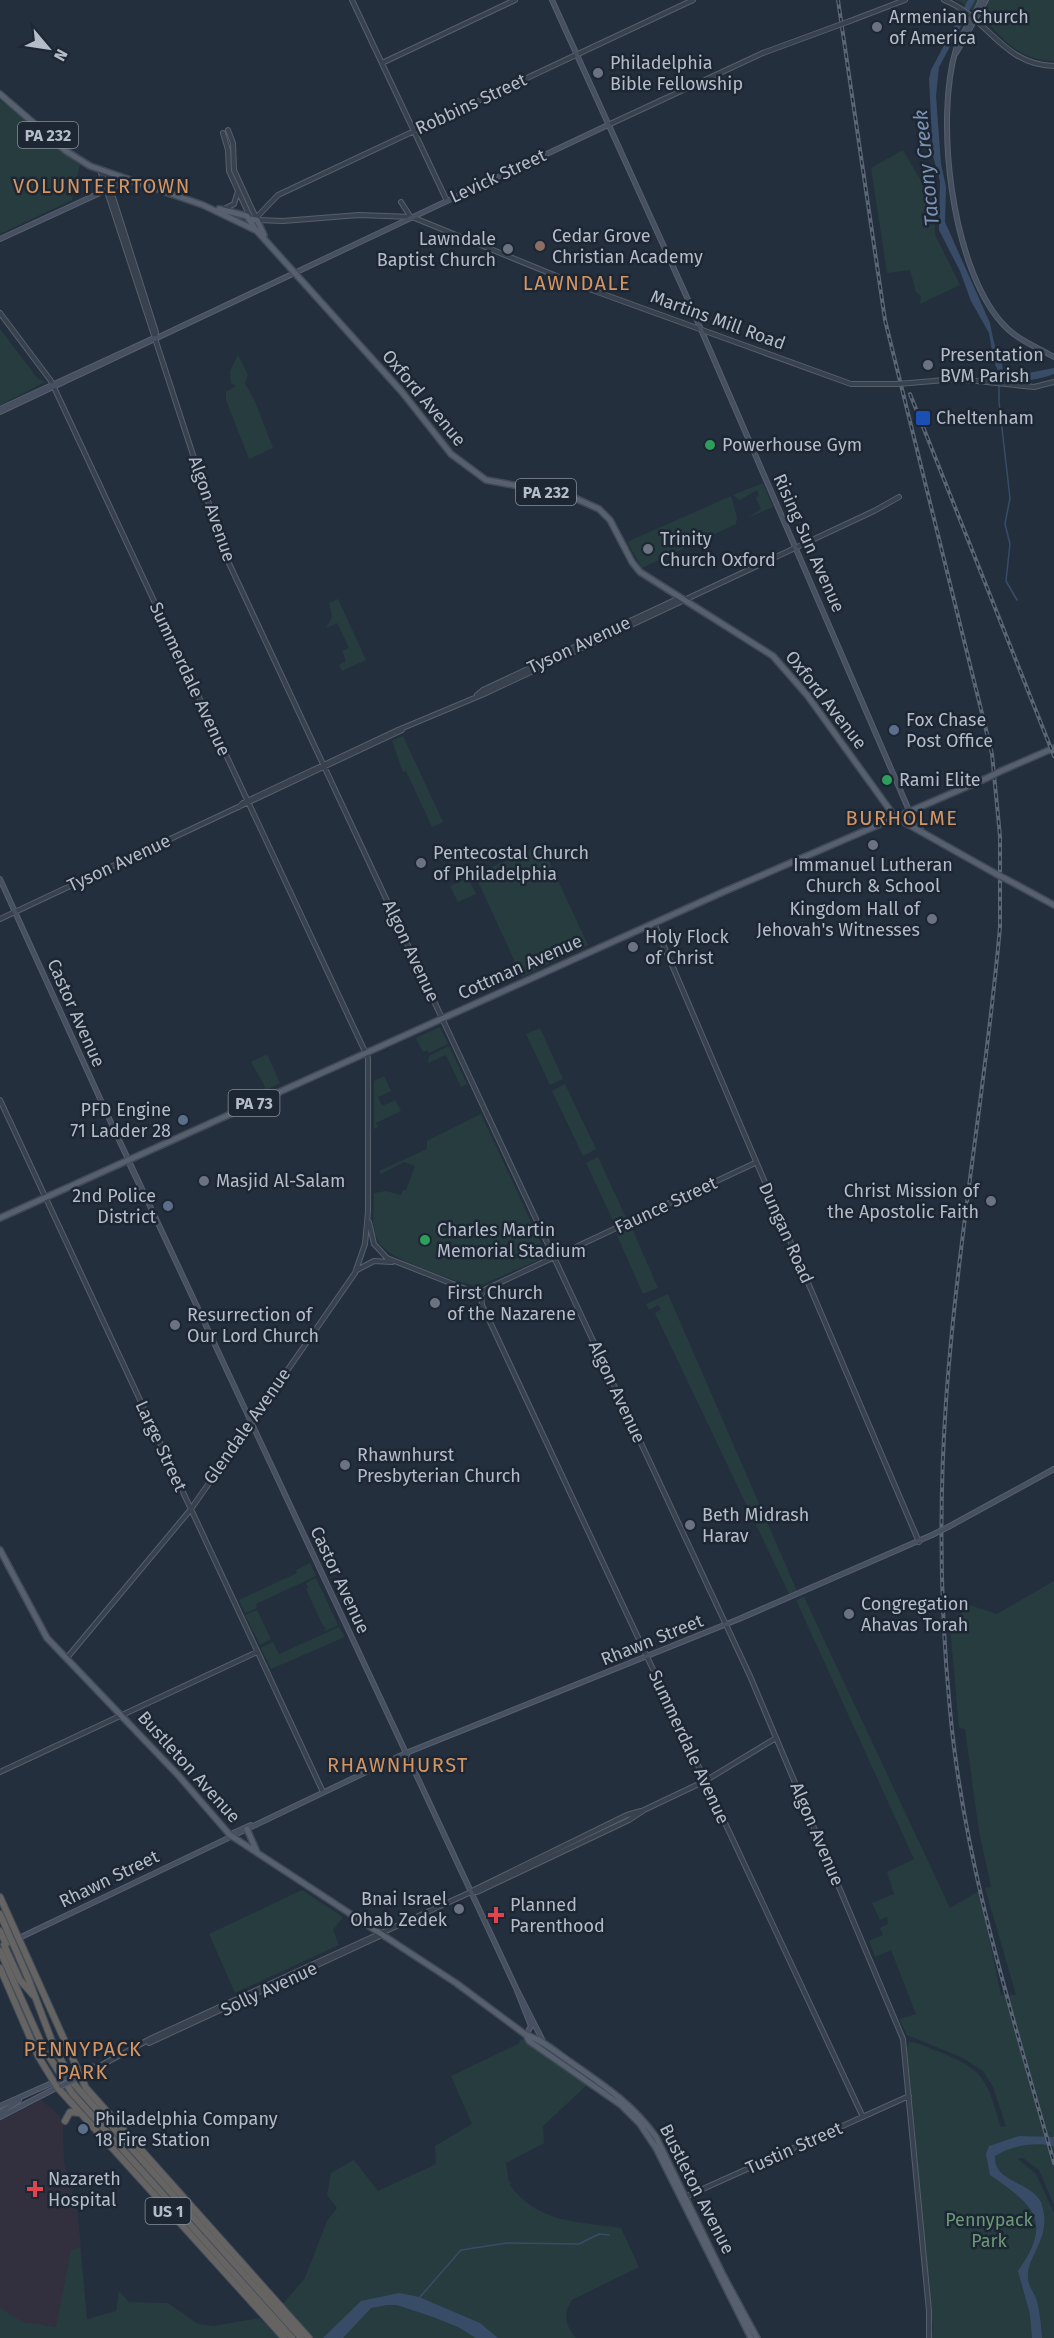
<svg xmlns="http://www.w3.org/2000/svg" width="1054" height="2338" viewBox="0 0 1054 2338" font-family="'Fira Sans',sans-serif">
	<rect width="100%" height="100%" fill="#242f3e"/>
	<!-- medical -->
	<path fill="#32303f" d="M42,2100L59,2116L63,2125L64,2162L78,2215L87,2319L56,2327L0,2319V2121Z"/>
	<!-- green -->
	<path fill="#263c3f" d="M956,0H1054V61C1003,59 997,19 956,0Z
		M0,100L80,165L72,200L0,234Z
		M903,150L925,188L934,193L935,235L960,285L920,304L921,296L916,292L910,270L887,273L871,168Z
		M0,329L38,379L45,382L0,405Z
		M238,355L248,375L245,384L254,399L273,448L249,459L226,400V392L236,386L231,383L230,371Z
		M763,483L773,507L748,518L761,509L756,498L759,496L757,490L740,500L733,495Z
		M731,496L737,517L736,524L642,568L627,542Z
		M338,599L366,660L342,671L339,665L346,661L342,651L349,648L337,623L326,628L332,617L329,603Z
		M403,736L443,822L432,827L406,771L403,772L392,741Z
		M541,844L588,945L522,977L475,875Z
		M468,878L476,894L458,902L450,886Z
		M440,1027L448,1044L429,1053L427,1050L423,1052L416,1038Z
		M540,1028L563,1079L550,1085L526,1034Z
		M449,1046L467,1084L461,1087L446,1055L428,1063L429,1056Z
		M265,1055L268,1056L280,1083L264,1091L265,1087L251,1062Z
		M384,1076L391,1091L378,1097L382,1106L395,1100L401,1111L376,1123L378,1127L374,1129V1081Z
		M565,1084L596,1149L583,1156L552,1091Z
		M481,1114L547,1256L477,1287C454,1279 386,1261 377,1239C371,1226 374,1207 374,1193L386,1191L401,1195L403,1190H406L415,1166L404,1162L381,1174L379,1171L427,1149V1141Z
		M598,1157L627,1220L615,1225L586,1163Z
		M631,1226L658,1288L643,1294L616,1233Z
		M668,1294L797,1591L789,1594L655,1313L661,1309L658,1305L649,1310L646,1304Z
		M310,1563L316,1576L256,1604L257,1608L245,1613L239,1600L297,1573L296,1570Z
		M316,1578L338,1625L323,1632L326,1628L323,1626L306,1589L308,1588L306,1583Z
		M1054,1581V2205L1039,2170L1023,2158L1018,2159L1036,2174L1054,2213V2338H932L933,2328L907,2051L909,2042C919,2042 930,2049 940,2052C987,2071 987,2082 1001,2127L1006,2126L993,2087L983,2071L963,2058L907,2035L899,2019L916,2014L891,1950L875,1957L869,1941L883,1935L880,1928L888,1924L887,1917L880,1920L872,1903L894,1894L887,1872L914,1859L796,1600L804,1597L950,1908L979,1891L1001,1995H1016L985,1888L991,1887L979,1832L965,1729L959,1728L950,1626L969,1605L997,1614Z
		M257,1610L271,1639L260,1645L245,1615Z
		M339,1627L345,1637L271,1669L261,1648L273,1642L279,1654Z
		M302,1890L343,1917L333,1930L339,1945L235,1993L209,1934Z
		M521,2039L534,2044L587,2085L543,2126L544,2143L506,2163L509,2182H512L509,2184C538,2224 577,2221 621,2228L639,2267L572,2300C563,2314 565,2325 576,2338H283L300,2323L282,2305L305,2278L327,2221L337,2208L327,2195L331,2173L354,2160L378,2191L436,2164L435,2146L472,2124L451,2076L518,2044Z
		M80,2247L87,2319L116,2311L119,2291L129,2302L168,2303L198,2324L214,2326L259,2318L280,2338H0V2308L23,2322L56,2327L71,2250Z"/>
	<!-- water -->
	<path fill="#394c67" d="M968,0H975L939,67L936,96L941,164L946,187L945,222L990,323C991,330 996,352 999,357H1001L1003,371L1012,376L1054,368V374C1037,381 1016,383 1000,375L994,362L989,333L971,301L960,271L939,230L940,181L933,156L929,79L931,70Z
		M1019,2136L1054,2137V2146C1034,2142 1012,2145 995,2156C993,2182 1030,2181 1041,2202C1054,2239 1025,2255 1028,2280C1029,2287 1035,2294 1037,2301C1040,2313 1041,2326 1042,2338H1032L1030,2314L1018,2271C1054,2220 1033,2205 990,2175L986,2154L989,2146Z
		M399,2293L419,2297L480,2323L498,2338H476L458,2327L433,2317L397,2305H387L371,2308L343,2338H323L361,2301Z"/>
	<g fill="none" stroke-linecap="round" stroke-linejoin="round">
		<!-- stream -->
		<path stroke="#394c67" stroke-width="1.5" d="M999,372V402L1010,498L1005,524L1010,544L1006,581L1017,600
			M420,2297L461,2250L507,2243L579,2244L599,2234L609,2235"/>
		<defs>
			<path id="tertiary" d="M352,0L447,201
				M944,0C988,17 1002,65 1054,66
				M850,21L905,0
				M382,63L515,0
				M608,125L763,53L839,25
				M228,130L233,143L234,170L257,220L283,221L359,215L412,217L581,286L851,384H896
				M223,133L228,150L229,171L251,219
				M100,170L227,559L750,1676L903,2039L929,2311V2338
				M105,172L156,332L155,337
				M96,194L102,177
				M401,202L410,216
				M224,209L234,204L238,191
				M256,218L278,195L693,0
				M0,313L51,381L368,1058V1212L365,1244L355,1273L191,1509L66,1659
				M910,383L957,379L1034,387L1054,382
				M477,695L483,690L675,600H682
				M239,807L243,803L398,730L484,694L874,511L899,497
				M0,919L402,730
				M654,923L919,1542
				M0,1100L323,1792
				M369,1222L374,1244L387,1258L481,1295
				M357,1270L374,1261L392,1262
				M481,1295L482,1305L863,2117
				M481,1295L484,1290L755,1163
				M0,1772L257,1652
				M472,1891L627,1815L641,1811
				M149,2043L384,1934
				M79,2071L90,2066L95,2067
				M81,2076L152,2038L471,1892H477L629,1820L644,1810L705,1781L776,1738
				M685,2197L909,2096"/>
			<path id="secondary" d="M552,0L690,304L911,815L921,829
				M981,0C975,17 961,32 956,49C935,119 951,264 1001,322C1015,339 1035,346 1054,357
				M956,53L986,0
				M0,239L128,180
				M0,409L154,338
				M0,412L608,125
				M0,879L113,1127L516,1988L531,2026L526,2035
				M128,1161L139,1184
				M950,1526L1054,1469
				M233,1833L251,1825
				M17,1939L406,1753L739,1619L932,1535
				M516,1988L544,2043
				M0,2106L54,2082
				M0,2113L19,2100
				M0,2117L58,2087"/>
			<path id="primary" d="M0,94L66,151L90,166L203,205L257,231L402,392L451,454L486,480L568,495L599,509L610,520L632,562L640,572L773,656L807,695L895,817L998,875
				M219,209L247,216L255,229
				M250,219L257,220L264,235
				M1001,771L1054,748
				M1006,879L1054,905
				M0,1218L723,892L987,778
				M0,1550L47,1638L178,1775L230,1835L456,1983L526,2035L529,2041L621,2105L640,2124L656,2148L751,2338
				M247,1829L257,1852
				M526,2035C541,2039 556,2052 569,2061C602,2084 633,2104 656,2137L723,2275L757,2338"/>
			<path id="trunk" d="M0,1897L86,2088L309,2338
				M0,1914L28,1978L53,2044L73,2083L301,2338
				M0,1931L6,1944
				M4,1945L20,1980L33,1995
				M0,1951L43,2047L72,2093L292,2338
				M0,1968L38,2056L57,2087L284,2338
				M65,2121L70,2112L79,2113"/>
		</defs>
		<!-- tertiary casing -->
		<use href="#tertiary" stroke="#565f6c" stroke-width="6"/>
		<!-- secondary casing -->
		<use href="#secondary" stroke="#565f6c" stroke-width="6"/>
		<!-- primary casing -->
		<use href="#primary" stroke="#414a57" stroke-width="8"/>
		<!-- trunk casing -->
		<use href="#trunk" stroke="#434c59" stroke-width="8"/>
		<!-- tertiary -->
		<use href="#tertiary" stroke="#38414e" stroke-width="4"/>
		<!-- secondary -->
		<use href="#secondary" stroke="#465061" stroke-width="4"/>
		<!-- primary -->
		<use href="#primary" stroke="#56606e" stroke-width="5"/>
		<!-- trunk -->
		<use href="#trunk" stroke="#656462" stroke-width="6"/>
		<defs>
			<path id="rail" d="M838,0L885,320L992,754L1000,836V927C986,1086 957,1243 946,1402C939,1504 940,1608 950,1710C964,1865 1012,2013 1054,2163
				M910,394L1054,756"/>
		</defs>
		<!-- rail casing -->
		<use href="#rail" stroke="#5a6575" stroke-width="4"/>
		<!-- rail -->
		<use href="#rail" stroke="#1d2633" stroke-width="1.5" stroke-dasharray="4.5" stroke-linecap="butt"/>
		<defs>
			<path id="tertiary-bridge" d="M839,25L850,21
				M896,384L910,383"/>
			<path id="secondary-bridge" d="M932,1535L950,1526
				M58,2081L73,2074
				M61,2086L76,2079"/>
			<path id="primary-bridge" d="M987,778L1001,771
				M998,875L1006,879"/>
		</defs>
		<!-- tertiary-bridge casing -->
		<use href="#tertiary-bridge" stroke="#565f6c" stroke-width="6" stroke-linecap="butt"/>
		<!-- secondary-bridge casing -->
		<use href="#secondary-bridge" stroke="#565f6c" stroke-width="6" stroke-linecap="butt"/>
		<!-- primary-bridge casing -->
		<use href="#primary-bridge" stroke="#414a57" stroke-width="8" stroke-linecap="butt"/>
		<!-- tertiary-bridge -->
		<use href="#tertiary-bridge" stroke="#38414e" stroke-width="4"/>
		<!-- secondary-bridge -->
		<use href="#secondary-bridge" stroke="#465061" stroke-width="4"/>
		<!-- primary-bridge -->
		<use href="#primary-bridge" stroke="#56606e" stroke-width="5"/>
	</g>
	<!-- markers -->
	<g fill="#6b7280" stroke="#1d2633" stroke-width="2">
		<circle cx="877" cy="27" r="6"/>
		<circle cx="598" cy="73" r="6"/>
		<circle cx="508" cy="249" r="6"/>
		<circle cx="928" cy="365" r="6"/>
		<circle cx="648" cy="549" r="6"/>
		<circle cx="873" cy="845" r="6"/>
		<circle cx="421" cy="863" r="6"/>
		<circle cx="932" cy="919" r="6"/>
		<circle cx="633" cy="947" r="6"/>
		<circle cx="204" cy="1181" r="6"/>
		<circle cx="991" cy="1201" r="6"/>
		<circle cx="435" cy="1303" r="6"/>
		<circle cx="175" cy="1325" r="6"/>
		<circle cx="345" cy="1465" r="6"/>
		<circle cx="690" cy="1525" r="6"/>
		<circle cx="849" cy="1614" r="6"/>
		<circle cx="459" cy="1909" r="6"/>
	</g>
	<circle fill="#8d6e63" stroke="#1d2633" stroke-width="2" cx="540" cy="246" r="6"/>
	<rect fill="#1a4fb4" stroke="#1d2633" stroke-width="2" x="915" y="410" width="16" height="16" rx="3"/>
	<g fill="#2e9e5b" stroke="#1d2633" stroke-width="2">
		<circle cx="710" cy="445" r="6"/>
		<circle cx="887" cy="780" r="6"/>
		<circle cx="425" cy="1240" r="6"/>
	</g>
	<g fill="#5c6f8a" stroke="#1d2633" stroke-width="2">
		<circle cx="894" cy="730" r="6"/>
		<circle cx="183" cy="1120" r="6"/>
		<circle cx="168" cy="1206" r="6"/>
		<circle cx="83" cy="2129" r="6"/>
	</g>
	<g fill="#e0444e" stroke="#1d2633" stroke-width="2">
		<path d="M493 1906h6v6h6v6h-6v6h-6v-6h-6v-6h6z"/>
		<path d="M32 2180h6v6h6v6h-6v6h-6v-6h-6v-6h6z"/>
	</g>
	<g text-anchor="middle" stroke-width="5" stroke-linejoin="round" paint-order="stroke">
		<!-- shield labels -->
		<g fill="#1d2633" stroke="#878f9c" stroke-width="1.5">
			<rect x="18" y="122" width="60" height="26" rx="4.5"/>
			<rect x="516" y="479" width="60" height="26" rx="4.5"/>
			<rect x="228.5" y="1090" width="51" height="26" rx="4.5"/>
			<rect x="145.5" y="2198" width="45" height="26" rx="4.5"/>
		</g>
		<g font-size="16" font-weight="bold" fill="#b4bcc9">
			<text x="48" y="141">PA 232</text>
			<text x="546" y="498">PA 232</text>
			<text x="254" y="1109">PA 73</text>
			<text x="168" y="2217">US 1</text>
		</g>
		<!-- poi labels -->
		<g font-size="18" fill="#b4bcc9" stroke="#1d2633" text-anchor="start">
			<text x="889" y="23">Armenian Church<tspan x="889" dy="21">of America</tspan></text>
			<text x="610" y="69">Philadelphia<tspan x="610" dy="21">Bible Fellowship</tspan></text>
			<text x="552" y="242">Cedar Grove<tspan x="552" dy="21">Christian Academy</tspan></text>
			<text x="496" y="245" text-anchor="end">Lawndale<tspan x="496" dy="21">Baptist Church</tspan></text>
			<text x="940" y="361">Presentation<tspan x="940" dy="21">BVM Parish</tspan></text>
			<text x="936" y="424">Cheltenham</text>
			<text x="722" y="451">Powerhouse Gym</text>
			<text x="660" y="545">Trinity<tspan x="660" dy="21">Church Oxford</tspan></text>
			<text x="906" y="726">Fox Chase<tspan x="906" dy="21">Post Office</tspan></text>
			<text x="899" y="786">Rami Elite</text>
			<text x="433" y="859">Pentecostal Church<tspan x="433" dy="21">of Philadelphia</tspan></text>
			<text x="873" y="871" text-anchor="middle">Immanuel Lutheran<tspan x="873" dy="21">Church &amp; School</tspan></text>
			<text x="920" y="915" text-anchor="end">Kingdom Hall of<tspan x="920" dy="21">Jehovah's Witnesses</tspan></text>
			<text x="645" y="943">Holy Flock<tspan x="645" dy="21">of Christ</tspan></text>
			<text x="171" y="1116" text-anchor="end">PFD Engine<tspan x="171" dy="21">71 Ladder 28</tspan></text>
			<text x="216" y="1187">Masjid Al-Salam</text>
			<text x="979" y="1197" text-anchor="end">Christ Mission of<tspan x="979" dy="21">the Apostolic Faith</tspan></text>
			<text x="156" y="1202" text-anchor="end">2nd Police<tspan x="156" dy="21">District</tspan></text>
			<text x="437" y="1236">Charles Martin<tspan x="437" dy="21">Memorial Stadium</tspan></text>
			<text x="447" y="1299">First Church<tspan x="447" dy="21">of the Nazarene</tspan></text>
			<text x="187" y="1321">Resurrection of<tspan x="187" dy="21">Our Lord Church</tspan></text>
			<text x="357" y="1461">Rhawnhurst<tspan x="357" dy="21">Presbyterian Church</tspan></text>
			<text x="702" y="1521">Beth Midrash<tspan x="702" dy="21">Harav</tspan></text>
			<text x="861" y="1610">Congregation<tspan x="861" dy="21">Ahavas Torah</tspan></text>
			<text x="447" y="1905" text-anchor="end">Bnai Israel<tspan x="447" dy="21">Ohab Zedek</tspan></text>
			<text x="510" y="1911">Planned<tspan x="510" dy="21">Parenthood</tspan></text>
			<text x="95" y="2125">Philadelphia Company<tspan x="95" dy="21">18 Fire Station</tspan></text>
			<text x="48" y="2185">Nazareth<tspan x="48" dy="21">Hospital</tspan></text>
		</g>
		<!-- street labels -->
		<g font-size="18" fill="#b4bcc9" stroke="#1d2633">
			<text transform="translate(471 104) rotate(-25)" y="6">Robbins Street</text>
			<text transform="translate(498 176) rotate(-25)" y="6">Levick Street</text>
			<text transform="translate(718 320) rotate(20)" y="6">Martins Mill Road</text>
			<text transform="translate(424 398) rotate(50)" y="6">Oxford Avenue</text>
			<text transform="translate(212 509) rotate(71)" y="6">Algon Avenue</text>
			<text transform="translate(809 543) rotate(66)" y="6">Rising Sun Avenue</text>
			<text transform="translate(579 645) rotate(-25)" y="6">Tyson Avenue</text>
			<text transform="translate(190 679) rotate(65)" y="6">Summerdale Avenue</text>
			<text transform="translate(826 700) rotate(52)" y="6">Oxford Avenue</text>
			<text transform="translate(119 863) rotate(-25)" y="6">Tyson Avenue</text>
			<text transform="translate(411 951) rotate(65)" y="6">Algon Avenue</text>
			<text transform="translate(520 967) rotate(-24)" y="6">Cottman Avenue</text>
			<text transform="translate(76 1013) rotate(66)" y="6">Castor Avenue</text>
			<text transform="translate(666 1205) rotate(-25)" y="6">Faunce Street</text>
			<text transform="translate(786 1233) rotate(66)" y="6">Dungan Road</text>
			<text transform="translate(617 1392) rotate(65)" y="6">Algon Avenue</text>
			<text transform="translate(247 1426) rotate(-55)" y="6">Glendale Avenue</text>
			<text transform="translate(161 1446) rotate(65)" y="6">Large Street</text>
			<text transform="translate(340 1580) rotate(65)" y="6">Castor Avenue</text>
			<text transform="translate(652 1640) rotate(-22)" y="6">Rhawn Street</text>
			<text transform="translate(689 1747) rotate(65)" y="6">Summerdale Avenue</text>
			<text transform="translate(189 1767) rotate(48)" y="6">Bustleton Avenue</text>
			<text transform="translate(817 1834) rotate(67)" y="6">Algon Avenue</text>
			<text transform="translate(109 1879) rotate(-26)" y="6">Rhawn Street</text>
			<text transform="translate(269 1989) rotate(-25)" y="6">Solly Avenue</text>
			<text transform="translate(794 2148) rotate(-24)" y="6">Tustin Street</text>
			<text transform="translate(697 2189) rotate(63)" y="6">Bustleton Avenue</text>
		</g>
		<!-- park labels -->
		<g font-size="18" fill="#6b9a76" stroke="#1d2633">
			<text x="989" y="2226">Pennypack<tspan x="989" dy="21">Park</tspan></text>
		</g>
		<!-- water labels -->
		<g font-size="20" font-style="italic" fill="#7c92b1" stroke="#1d2633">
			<text transform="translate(926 168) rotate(-96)" y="7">Tacony Creek</text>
		</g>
		<!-- neighbourhood labels -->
		<g font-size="20" letter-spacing="1.5" fill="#d59563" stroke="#1d2633">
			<text x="102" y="193">VOLUNTEERTOWN</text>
			<text x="577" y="290">LAWNDALE</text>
			<text x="902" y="825">BURHOLME</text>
			<text x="398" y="1772">RHAWNHURST</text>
			<text x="83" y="2056">PENNYPACK<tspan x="83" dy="23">PARK</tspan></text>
		</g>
	</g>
	<!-- north arrow -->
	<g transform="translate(48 48) rotate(119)" stroke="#1d2633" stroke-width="4.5" paint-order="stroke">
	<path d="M0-4.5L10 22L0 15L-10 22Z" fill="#b4bcc9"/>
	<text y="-9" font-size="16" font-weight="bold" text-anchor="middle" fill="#b4bcc9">N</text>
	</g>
</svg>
